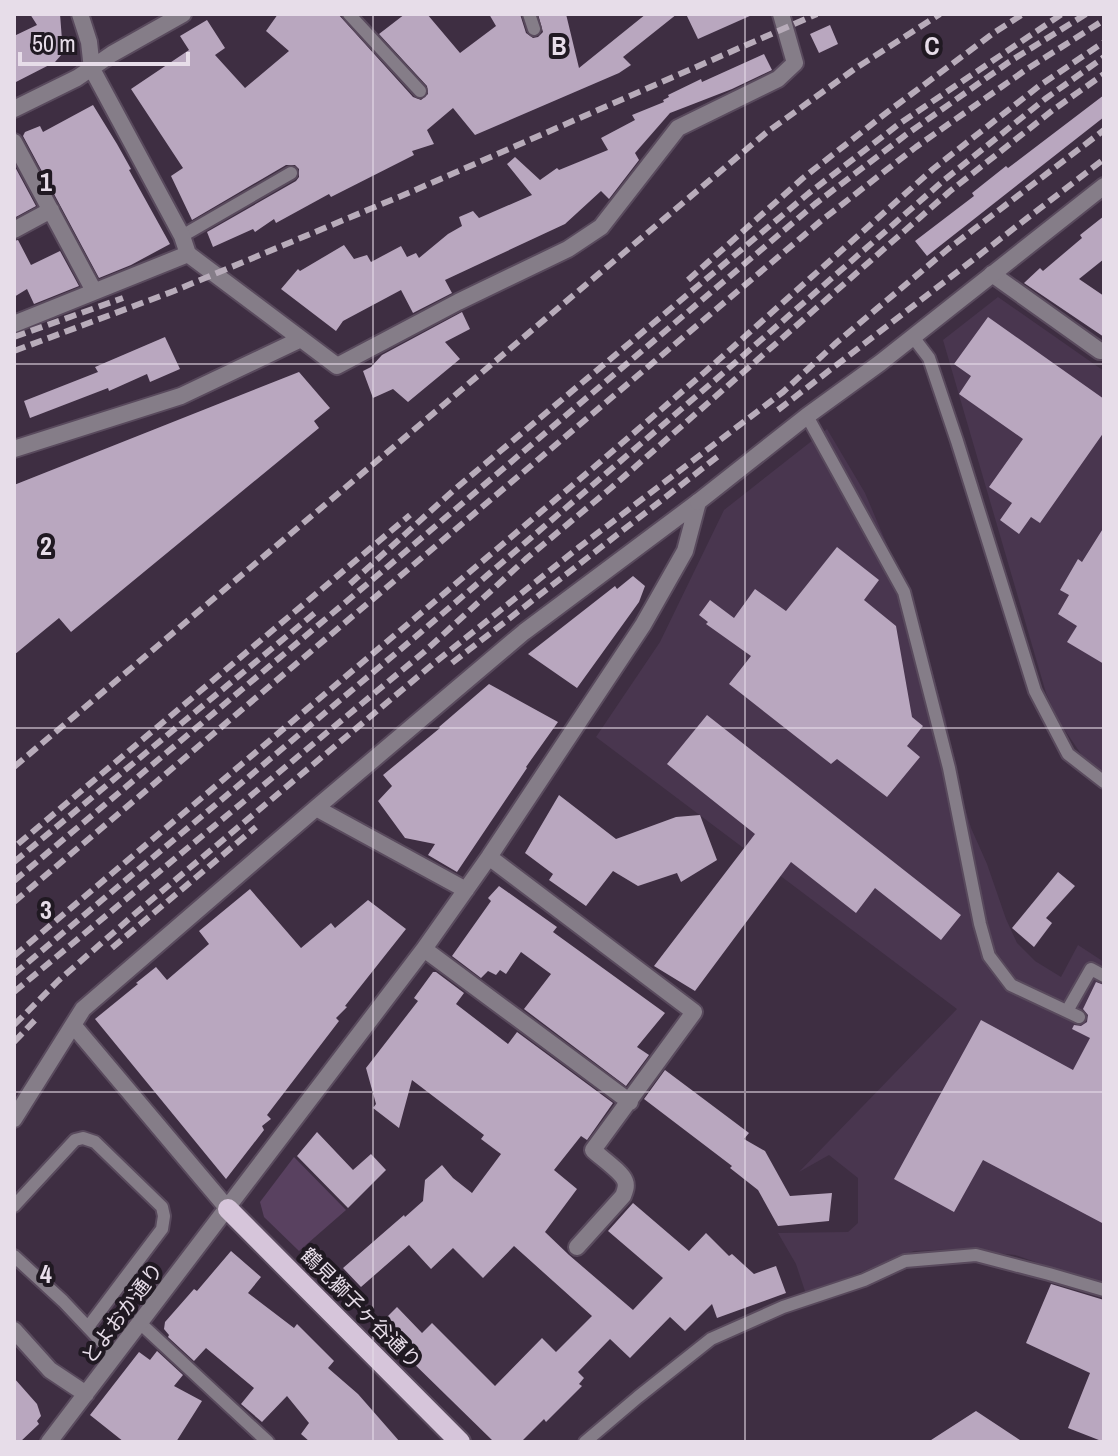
<svg xmlns="http://www.w3.org/2000/svg" width="1118" height="1456" viewBox="0 0 1118 1456" font-family="'Archivo Narrow','Noto Sans JP',sans-serif">
	<rect width="100%" height="100%" fill="#3e2e42"/>
	<!-- built -->
	<path fill="#49364f" d="M998,297L1104,371V774L1083,757L1058,720L1046,693L943,340Z
		M827,429L865,493L914,608L946,720L954,772L971,828L987,864L1006,919L1017,943L1035,961L1061,977L1078,945L1104,962V1286L1015,1255L956,1249L914,1251L806,1294L796,1264L778,1233L848,1232L858,1223V1178L829,1155L799,1172L957,1009L596,737L660,642L724,510Z"/>
	<!-- green -->
	<path fill="#594160" d="M294,1157L346,1210L299,1251L264,1217L260,1202Z"/>
	<!-- building -->
	<path fill="#b9a7bf" d="M30,14H60L63,53L55,62L14,83V36L37,25Z
		M278,14H338L413,97L421,100L428,94L427,86L379,34L405,14H427L460,53L496,26L489,14H520L526,33L533,38L538,37L543,32L538,14H566L579,68L646,14H677L623,57L631,65L619,73L475,135L453,108L427,130L434,144L412,151L414,155L331,197L329,194L276,223L274,219L255,232L253,229L213,247L207,232L296,181L299,177V169L295,165H286L192,220L171,176L183,168L131,89L189,50L180,36L207,20L225,48L215,55L245,88L289,51L266,31Z
		M686,14H752V15L698,39Z
		M830,25L838,44L819,53L810,34Z
		M764,54L772,70L732,89L670,113L635,153L639,160L609,199L601,191L565,224L445,280L452,293L413,313L401,290L343,321L336,331L281,289L298,269L300,271L344,245L354,259L367,255L371,262L401,246L407,257L416,253L419,258L448,234L462,226L459,217L473,211L479,218L532,195L507,164L515,157L540,180L557,168L559,170L608,150L601,138L635,120L632,115L664,102L663,100L669,97L668,95L701,79L702,82Z
		M1104,95V117L927,256L915,241L974,196L972,193L1006,166L1008,168Z
		M93,105L117,144L131,169L129,170L170,244L131,265L99,278L23,136L25,132L40,126L43,132Z
		M14,165L36,206L14,218Z
		M1104,216V259L1079,279L1104,296V337L1024,283L1040,268L1043,271L1082,238L1080,235Z
		M18,240L31,265L60,251L79,286L34,304L27,289L14,297V241Z
		M462,312L470,329L445,342L460,359L408,402L393,389L373,398L363,371L371,367L382,355Z
		M988,317L1104,399V432L1040,523L1031,517L1019,534L1000,520L1012,503L989,487L1023,439L959,394L971,376L954,364Z
		M165,337L180,369L150,382L147,374L109,391L108,388L30,418L24,401L98,372L95,367Z
		M299,372L330,408L314,421L319,428L71,632L59,618L14,655V485Z
		M1104,527V664L1067,642L1077,626L1058,614L1069,595L1060,590L1078,559L1082,562Z
		M837,547L879,580L864,600L896,626L912,717L923,726L907,746L920,757L887,797L837,759L831,764L729,684L751,656L706,624L708,622L699,615L710,600L734,618L755,589L786,611Z
		M633,576L645,586L639,602L577,688L528,654L615,586L617,589Z
		M489,684L558,722L526,767L527,768L457,872L428,855L435,844L405,838L378,801L392,786L383,775L440,728L439,727Z
		M707,715L961,915L941,940L875,888L856,913L791,862L695,991L654,966L755,834L667,764Z
		M559,795L616,839L676,817L700,815L717,860L681,882L677,873L638,886L613,871L586,906L549,880L553,874L525,853Z
		M1058,872L1075,886L1046,918L1052,923L1034,947L1012,928Z
		M499,886L557,927L553,932L665,1013L637,1047L649,1055L626,1086L524,1009L551,974L521,952L506,974L500,970L496,975L488,971L481,978L452,956L491,901L488,898Z
		M250,889L301,948L331,923L335,928L368,900L406,929L345,1006L347,1007L336,1018L339,1021L267,1115L271,1119L262,1126L264,1130L226,1179L95,1019L138,984L136,983L156,967L167,980L209,944L199,931Z
		M433,972H436L464,993L456,1004L508,1044L517,1032L613,1103L587,1140L581,1136L554,1170L577,1189L545,1232L569,1255L633,1310L663,1278L608,1231L633,1203L689,1251L706,1233L729,1256L732,1254L754,1274L776,1266L786,1293L717,1318L712,1304L685,1331L670,1317L630,1358L610,1339L578,1372L584,1378L579,1384L582,1386L546,1422L544,1419L521,1442H494L403,1353L406,1350L380,1324L397,1307L422,1333L432,1323L495,1386L542,1338L556,1352L592,1316L514,1246L483,1278L453,1248L431,1269L409,1245L361,1287L343,1268L404,1215L405,1217L423,1201L425,1180L442,1165L453,1178L472,1193L501,1154L481,1139L484,1135L412,1080L399,1128L373,1108L376,1104L366,1068L418,1001L414,998Z
		M1096,982L1104,985V1224L983,1160L954,1212L894,1179L981,1020L1073,1070L1090,1038L1072,1029L1074,1025L1081,1026L1087,1022L1088,1015L1083,1009Z
		M665,1070L749,1133L744,1139L765,1151L790,1196L832,1193L829,1221L778,1226L758,1190L730,1168L732,1166L644,1099Z
		M317,1132L353,1170L371,1154L386,1170L348,1208L297,1156Z
		M231,1251L261,1277L248,1293L294,1328L297,1324L334,1361L328,1368L358,1394L400,1442H310L301,1434L309,1423L287,1396L262,1422L241,1404L254,1388L206,1348L194,1361L168,1337L169,1335L164,1329L165,1322L194,1289L197,1291Z
		M1051,1284L1104,1300V1442L1068,1428L1090,1373L1026,1343Z
		M157,1351L183,1375L174,1386L202,1401L176,1442H124L90,1415L139,1352L150,1360Z
		M14,1378L37,1404L41,1416L37,1421L39,1424L20,1442H14Z
		M976,1411L1023,1442H928Z"/>
	<g fill="none" stroke-linecap="round" stroke-linejoin="round">
		<defs>
			<path id="service" d="M349,14L420,91
				M529,14L534,29
				M182,236L291,173
				M913,337L929,358L957,441L1035,691L1068,754L1104,782
				M807,416L904,592L949,768L980,924L989,956L1011,985L1079,1017
				M1067,1011L1091,969L1104,976
				M14,1206L75,1140L83,1138L95,1142L162,1207L164,1216L162,1229L88,1327
				M14,1256L63,1301L115,1356
				M140,1323L268,1442
				M585,1442L638,1397L711,1339L783,1307L864,1280L905,1261L976,1255L1049,1274L1104,1290"/>
			<path id="minor" d="M80,14L89,42L92,69L182,236L188,254L337,366L458,302L568,249L601,227L678,128L778,79L795,63L781,14
				M14,109L77,78L112,54L183,14
				M14,142L94,291
				M14,230L51,210
				M992,274L1100,351H1104
				M14,324L188,254
				M14,449L181,396L301,339
				M316,808L466,890
				M489,857L694,1012L593,1150C600,1157 622,1172 625,1181C627,1186 625,1191 623,1196L577,1247
				M424,949L630,1102
				M73,1025L228,1209
				M14,1119L83,1009L316,808L524,632L698,502
				M14,1330L50,1370L86,1394
				M49,1442L424,949L489,857L643,625L685,551L698,502"/>
			<path id="tertiary" d="M698,502L807,416L880,363L1104,186"/>
			<path id="primary" d="M228,1209L460,1442"/>
		</defs>
		<!-- service casing -->
		<use href="#service" stroke="#594a5d" stroke-width="16"/>
		<!-- minor casing -->
		<use href="#minor" stroke="#594a5d" stroke-width="20"/>
		<!-- tertiary casing -->
		<use href="#tertiary" stroke="#594a5d" stroke-width="20"/>
		<!-- primary casing -->
		<use href="#primary" stroke="#594a5d" stroke-width="24"/>
		<!-- service -->
		<use href="#service" stroke="#857d88" stroke-width="12"/>
		<!-- minor -->
		<use href="#minor" stroke="#857d88" stroke-width="16"/>
		<!-- tertiary -->
		<use href="#tertiary" stroke="#857d88" stroke-width="16"/>
		<!-- primary -->
		<use href="#primary" stroke="#d6c5da" stroke-width="20"/>
		<!-- rail -->
		<path stroke="#b8acba" stroke-width="6" stroke-dasharray="12 6" stroke-linecap="butt" d="M688,280L803,178L890,110L995,32L1023,14
			M14,337L123,298
			M14,351L174,291L413,191L817,14
			M778,410L1104,159
			M350,584L455,489L809,193L899,124L1062,14
			M452,663L721,454
			M14,767L767,132L856,68L940,14
			M18,844L410,515
			M14,862L316,612
			M14,881L372,580L815,204L907,134L1009,62L1086,14
			M14,902L822,220L916,147L1027,69L1104,20
			M112,948L256,827
			M14,956L593,468L706,371L933,169L1039,86L1104,42
			M14,974L414,638L714,381L943,181L1045,99L1104,57
			M14,992L424,652L527,558L611,488L949,192L1053,110L1104,74
			M14,1025L58,981L137,912L433,664L578,548L783,392L836,343L948,249L1104,130
			M14,1042L36,1019"/>
	</g>
	<!-- grid -->
	<path fill="none" stroke="#e7dde9" stroke-width="2" stroke-opacity="0.55" d="M373,14V1442M745,14V1442M14,364H1104M14,728H1104M14,1092H1104"/>
	<g text-anchor="middle" stroke-width="8" stroke-linejoin="round" paint-order="stroke">
		<!-- street labels -->
		<g font-size="20" fill="#e7dde9" stroke="#201922">
			<text transform="translate(361 1308) rotate(45)" y="7">鶴見獅子ヶ谷通り</text>
			<text transform="translate(122 1313) rotate(-53)" y="7">とよおか通り</text>
		</g>
	</g>
	<g font-size="26" text-anchor="middle" font-weight="bold" fill="#e7dde9" stroke="#201922" stroke-width="8" stroke-linejoin="round" paint-order="stroke">
		<text x="559" y="55">B</text>
		<text x="932" y="55">C</text>
		<text x="46" y="191">1</text>
		<text x="46" y="555">2</text>
		<text x="46" y="919">3</text>
		<text x="46" y="1283">4</text>
	</g>
	<!-- border -->
	<rect width="1118" height="1456" fill="none" stroke="#e7dde9" stroke-width="32"/>
	<!-- scale -->
	<path d="M20 52v12h168v-12" fill="none" stroke="#e7dde9" stroke-width="4"/>
	<text x="32" y="52" font-size="24" fill="#e7dde9" stroke="#201922" stroke-width="6" paint-order="stroke">50 m</text>
</svg>
